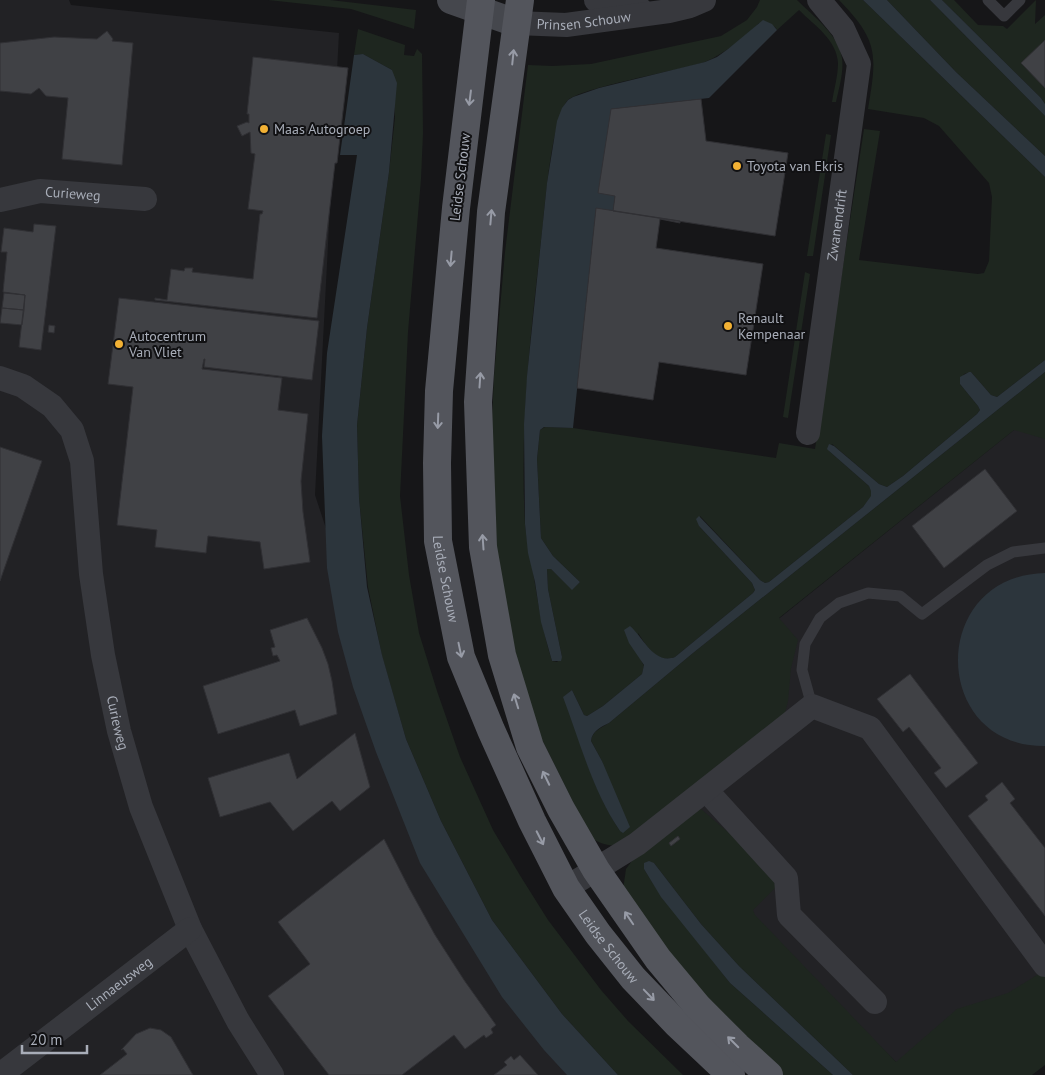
<svg xmlns="http://www.w3.org/2000/svg" width="1045" height="1075" viewBox="0 0 1045 1075" font-family="'PT Sans',sans-serif">
	<rect width="100%" height="100%" fill="#161618"/>
	<!-- built -->
	<path fill="#222225" d="M0,0H69L71,5L339,33L315,495L437,866L601,1075H0Z
		M1045,405V1026L909,1075L746,912L614,751Z"/>
	<!-- green -->
	<path fill="#1e261f" d="M268,0H330L416,10L414,29L351,9Z
		M760,0H797C813,16 839,35 842,58C844,72 839,88 836,102H832C834,89 838,76 838,63C837,40 814,25 799,10L777,30L775,27L759,23C743,39 725,53 705,62C681,70 578,88 567,101C552,121 546,196 543,223C532,323 519,423 525,524C527,545 532,564 535,584C539,610 544,635 552,661L557,662L562,657L548,589L547,569H551L572,589L580,582L553,556L541,538L537,459L540,430L545,427L573,428L776,458L779,443L815,449L864,129L880,131L859,260L978,274L984,273L989,261L992,197L989,183L939,126L924,118L868,109C877,55 879,41 839,0H863L1045,177V360L997,397L991,395L971,372L964,374L960,384L978,406L980,410L977,414L903,476L887,487L879,484L832,444L829,451L869,486L871,490L872,496L863,507L769,582L765,583L760,580L700,516L699,526L752,583L755,590L753,593L675,657C656,664 647,646 638,633L641,660L644,666L642,674L603,706L587,716L584,715L572,690L565,696C580,741 593,791 620,831L602,761L591,741C592,731 601,728 609,723L693,653L1045,372V439L1014,430L779,618L798,640L791,668L788,701L785,713L620,846C609,846 601,844 591,838L540,736L518,666L497,557L492,422L494,376L505,252L528,65L553,66L591,64L721,36L747,20L757,7Z
		M887,0H930L1045,116V156L956,72Z
		M942,0H954L978,25L1003,26L1007,29L1036,0L1035,24L1045,15V40L1021,63L1045,88V104L1041,98Z
		M358,29L405,45L404,55L414,56L417,49L422,54L423,133L421,179L408,332L400,496L409,575L419,633L437,691L460,757L493,830L521,877L548,920L601,990L628,1021L683,1075H618L562,1014L492,920L441,821L406,739L382,656L368,587L359,498L357,425L367,328L389,172L395,118L392,70L363,54L354,55Z
		M826,134L831,135L813,256H807Z
		M805,272L810,274L788,418L783,417Z
		M701,809L771,869L777,886L753,910L755,915L896,1062L957,1009L1008,993L1042,972L1045,976V1065L1032,1075H853L739,966L701,924L654,863L644,869L656,888L730,983L833,1075H778L708,1007L623,890L626,869L634,858L692,810Z"/>
	<!-- water -->
	<path fill="#2c353c" d="M863,0H887L956,72L1045,156V177Z
		M930,0H942L1041,98L1045,104V116Z
		M763,20L772,24L777,30L709,98L611,109L615,196L613,211L596,209L573,428L544,427L540,430L537,459L541,538L553,556L580,582L572,590L551,569H547L548,589L562,657L561,661H552L541,622L535,582L528,553L525,524L524,424L527,376L547,183L557,121L562,108L568,100L573,97L599,88L705,62L717,57L728,49Z
		M363,54L392,70L397,83L389,172L367,328L357,425L359,498L367,587L382,655L406,739L441,821L492,920L562,1014L618,1075H567L544,1050L502,997L420,863L376,752L353,687L338,632L327,568L322,436L327,353L357,155H340L354,55Z
		M1045,360V372L693,653L609,723C601,727 592,731 591,741L602,761L630,827L623,833L620,831C593,792 580,742 563,697L572,690L584,715L587,716L603,706L642,674L644,665L629,643L624,630L630,626C644,638 654,665 675,657L753,593L755,590L752,583L699,526L696,519L699,516L760,580L765,583L769,582L863,507L871,496V491L869,486L829,451L827,449L829,444L834,446L879,484L887,487L903,476L977,414L980,410L978,406L960,384V377L969,372H971L991,395L997,397Z
		M1045,573V746C930,747 928,576 1045,573Z
		M649,861L654,863L701,924L739,966L853,1075H833L730,983L661,897L644,869V863Z"/>
	<!-- building -->
	<path fill="#404145" stroke="#303034" d="M107,31L113,39L112,41L133,43L122,165L62,159L68,98L46,96L39,88L31,94L0,91V43L54,37L97,39Z
		M1045,40V88L1021,63Z
		M253,57L348,68L337,163H335L317,318L155,300V298L167,300L171,269L184,271L185,268H193L192,272L253,279L260,214H262L263,211L248,209L255,154L251,153L250,132L242,136L237,126L247,122L249,123V114H247Z
		M701,99L706,141L788,153L775,236L613,211L615,196L598,193L611,109Z
		M596,208L680,221V223L660,219L656,248L763,264L746,375L659,362L653,400L577,388Z
		M34,224L56,226L41,350L19,347L25,295L3,292L7,252H1L4,228L33,232Z
		M4,293L25,295L24,310L2,308Z
		M119,298L319,321L312,380L204,367L205,359H204L202,369L282,378L278,410L308,414L301,481L303,512L310,562L264,569L260,542L208,536L206,553L155,547L157,530L117,525L133,387L108,384Z
		M2,308L24,310L22,325L0,323Z
		M49,325L55,326L54,333L48,332Z
		M0,447L42,461L0,581Z
		M985,469L1017,511L944,568L912,526Z
		M307,618L322,648L328,664L332,681L337,714L300,726L295,710L218,734L203,686L280,661L277,655L273,656L271,648L275,647L270,630Z
		M910,674L978,763L946,788L934,773L941,768L909,727L903,732L877,699Z
		M355,733L370,787L340,811L332,801L293,831L270,802L220,817L208,778L289,753L297,779Z
		M1002,782L1015,799L1010,803L1045,848V916L968,816L988,800L985,796Z
		M678,836L680,839L671,846L669,843Z
		M384,839L409,888L435,935L464,980L496,1025L491,1029L493,1033L486,1038L484,1035L465,1049L454,1035L402,1075H329L268,996L310,964L278,922Z
		M150,1028L161,1030L171,1037L193,1075H100L127,1054L123,1049L121,1050L136,1034Z
		M520,1055L538,1075H494L507,1065L504,1062L511,1056L514,1060Z"/>
	<g fill="none" stroke-linecap="round" stroke-linejoin="round">
		<!-- lane -->
		<path stroke="#37383d" stroke-width="11" d="M988,0L1004,16L1020,0
			M812,706L802,670L805,644L820,618L839,603L868,593L900,596L922,614L987,565L1013,552L1045,548"/>
		<!-- street -->
		<g stroke="#37383d" stroke-width="24">
			<path d="M596,0L620,4L640,9"/>
			<path id="s1" d="M516,23L566,25L669,11L690,6L704,0"/>
			<path id="s2" d="M0,200L40,191L145,199"/>
			<path id="s3" d="M0,378L23,386L52,406L72,430L82,461L91,574L103,655L119,731L141,807L190,929L238,1021L272,1075"/>
			<path id="s4" d="M808,433L859,64L843,29L819,0"/>
			<path d="M706,790L786,878L789,915L875,1002"/>
			<path d="M566,888L637,844L812,706L870,728L1045,965"/>
			<path id="s5" d="M0,1075L190,929"/>
		</g>
		<!-- secondary -->
		<path stroke="#45474d" stroke-width="28" d="M451,0L516,23"/>
		<!-- primary -->
		<g stroke="#53555c" stroke-width="28">
			<path id="s6" d="M481,0L456,208L439,391L437,463L438,541L461,657L491,730L532,821L566,888L598,934L633,978L677,1024L731,1075"/>
			<path d="M520,0L491,212L478,402L483,547L502,655L530,747L561,809L596,870L658,959L698,1007L737,1046L769,1075"/>
		</g>
	</g>
	<!-- one-way arrows -->
	<defs><path id="oneway-shaft" d="M-6 0H5M1.5-3L5.5 0L1.5 3" fill="none" stroke-width="1.6" stroke-linecap="round" stroke-linejoin="round" transform="scale(1.25)"/></defs>
	<g stroke="#979ba6">
		<use href="#oneway-shaft" transform="translate(513 57) rotate(-84)"/>
		<use href="#oneway-shaft" transform="translate(470 98) rotate(97)"/>
		<use href="#oneway-shaft" transform="translate(491 217) rotate(-85)"/>
		<use href="#oneway-shaft" transform="translate(451 259) rotate(95)"/>
		<use href="#oneway-shaft" transform="translate(480 380) rotate(-86)"/>
		<use href="#oneway-shaft" transform="translate(438 421) rotate(92)"/>
		<use href="#oneway-shaft" transform="translate(483 542) rotate(-94)"/>
		<use href="#oneway-shaft" transform="translate(460 650) rotate(78)"/>
		<use href="#oneway-shaft" transform="translate(516 701) rotate(-107)"/>
		<use href="#oneway-shaft" transform="translate(546 778) rotate(-116)"/>
		<use href="#oneway-shaft" transform="translate(540 838) rotate(63)"/>
		<use href="#oneway-shaft" transform="translate(629 918) rotate(-124)"/>
		<use href="#oneway-shaft" transform="translate(649 995) rotate(46)"/>
		<use href="#oneway-shaft" transform="translate(733 1042) rotate(-135)"/>
	</g>
	<!-- markers -->
	<g fill="#f2b134" stroke="#111113" stroke-width="2">
		<circle cx="264" cy="129" r="5"/>
		<circle cx="737" cy="166" r="5"/>
		<circle cx="728" cy="326" r="5"/>
		<circle cx="119" cy="344" r="5"/>
	</g>
	<g text-anchor="middle" stroke-width="4" stroke-linejoin="round" paint-order="stroke">
		<!-- street labels -->
		<g font-size="14" fill="#a8adb8" stroke="#111113">
			<text dy="5" stroke="none"><textPath href="#s1" startOffset="68">Prinsen Schouw</textPath></text>
			<text transform="translate(460 177) rotate(-83)" y="5">Leidse Schouw</text>
			<text dy="5" stroke="none"><textPath href="#s2" startOffset="74">Curieweg</textPath></text>
			<text dy="5" stroke="none"><textPath href="#s4" startOffset="210">Zwanendrift</textPath></text>
			<text dy="5" stroke="none"><textPath href="#s6" startOffset="582">Leidse Schouw</textPath></text>
			<text dy="5" stroke="none"><textPath href="#s3" startOffset="388">Curieweg</textPath></text>
			<text dy="5" stroke="none"><textPath href="#s6" startOffset="988">Leidse Schouw</textPath></text>
			<text dy="5" stroke="none"><textPath href="#s5" startOffset="150">Linnaeusweg</textPath></text>
		</g>
		<!-- poi labels -->
		<g font-size="14" fill="#a8adb8" stroke="#111113" text-anchor="start">
			<text x="274" y="134">Maas Autogroep</text>
			<text x="747" y="171">Toyota van Ekris</text>
			<text x="738" y="323">Renault<tspan x="738" dy="16">Kempenaar</tspan></text>
			<text x="129" y="341">Autocentrum<tspan x="129" dy="16">Van Vliet</tspan></text>
		</g>
	</g>
	<!-- scale -->
	<path d="M22 1045v8h65v-8" fill="none" stroke="#a8adb8" stroke-width="2.5"/>
	<text x="30" y="1045" font-size="15" fill="#a8adb8" stroke="#111113" stroke-width="4" paint-order="stroke">20 m</text>
</svg>
